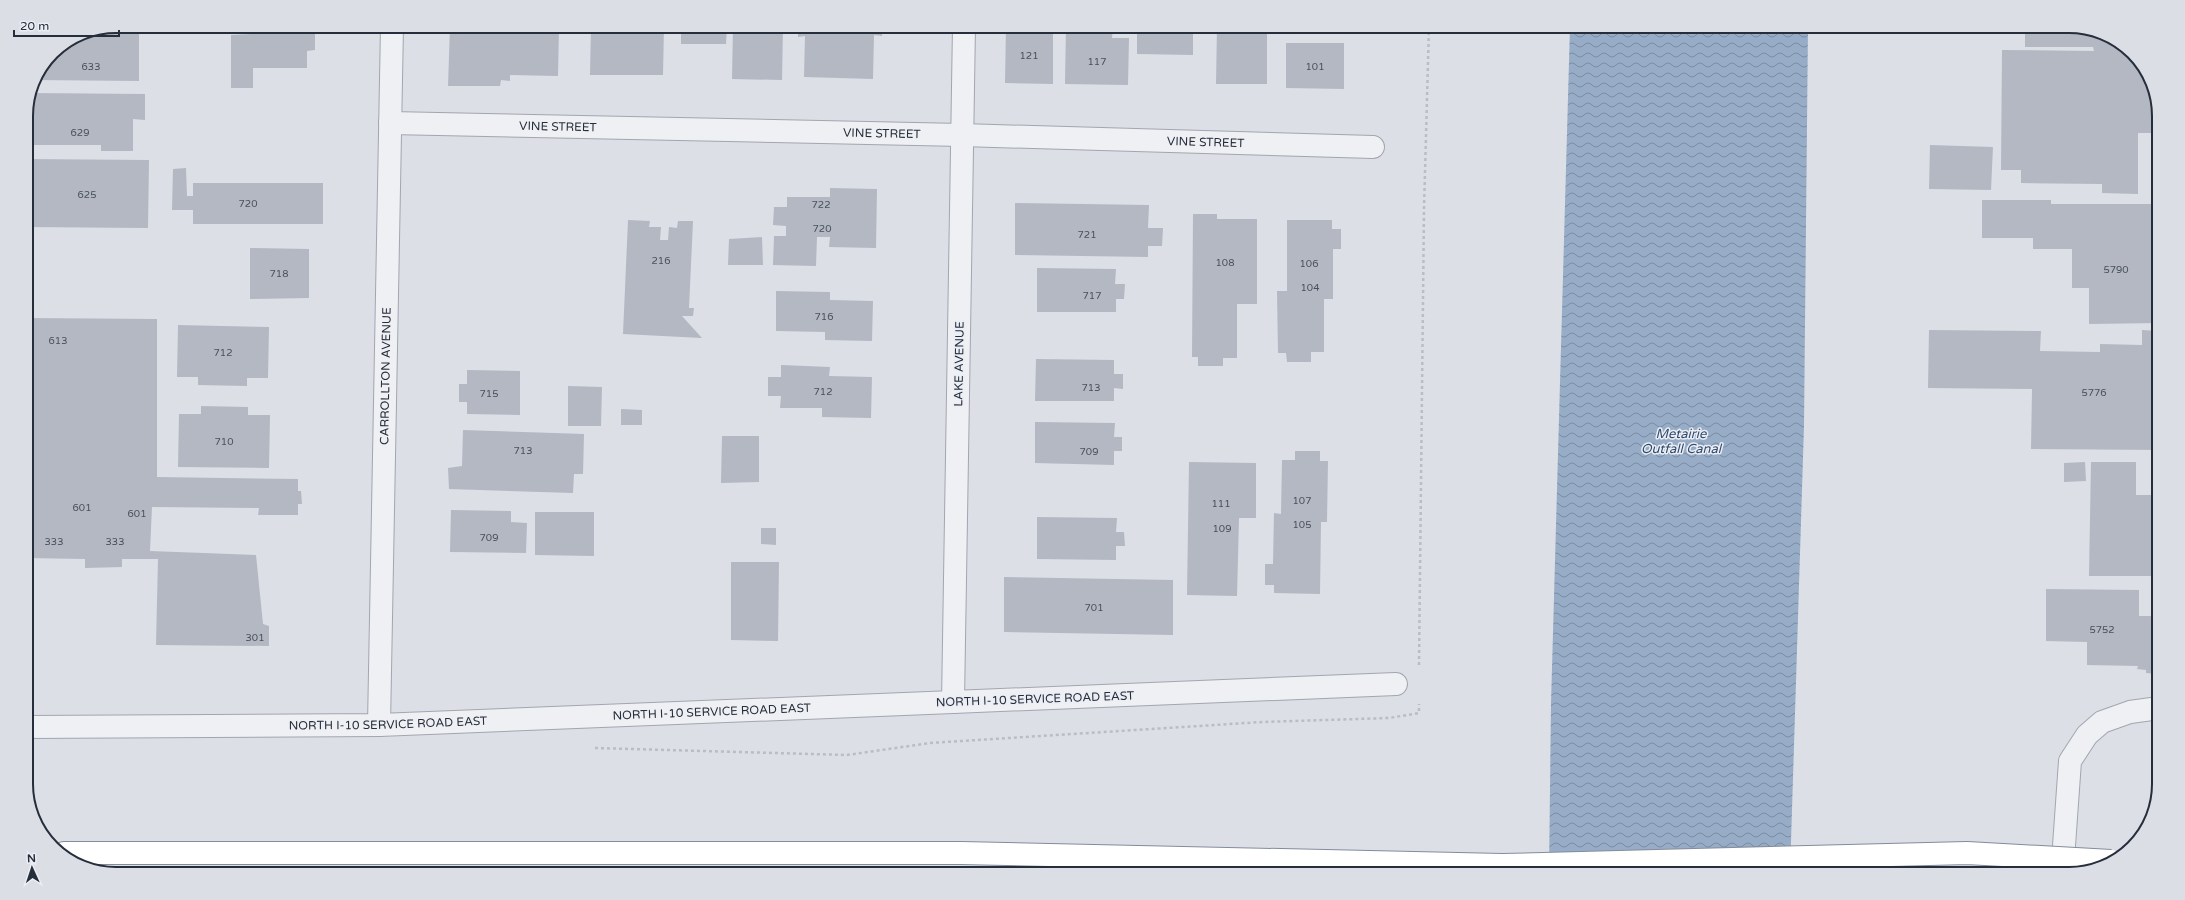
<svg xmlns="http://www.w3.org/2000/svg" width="2185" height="900" viewBox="0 0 2185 900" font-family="'Varela Round',sans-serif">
	<defs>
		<pattern id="water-waves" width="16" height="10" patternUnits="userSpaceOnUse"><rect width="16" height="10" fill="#97acc6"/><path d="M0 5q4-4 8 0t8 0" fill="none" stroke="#7b8ca2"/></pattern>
	</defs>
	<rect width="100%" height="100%" fill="#dcdfe6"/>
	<!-- water -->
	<path fill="url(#water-waves)" d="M1570,26H1808L1804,425L1790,874H1549L1551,704Z"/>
	<!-- building -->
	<path fill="#b3b8c2" d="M116,26H139V81L34,80L53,52L82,33Z
		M251,26H315V50L307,51V68H253V88H231V35L251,34Z
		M450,26H559L558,76L510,75V81L501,80L500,86H448Z
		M591,26H664L663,75H590Z
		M681,26H727L726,44H681Z
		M733,26H783L782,80L732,79Z
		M798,26H882V36L874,35L873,79L804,77L805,36L798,37Z
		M1006,26H1053V84L1005,83Z
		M1066,26H1113L1112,38H1129L1128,85L1065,84Z
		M1137,26H1193V55L1137,54Z
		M1217,26H1267V84H1216Z
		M2025,26H2069L2103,33L2144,66L2159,111V133H2138V194L2102,193V184L2021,183V170H2001L2002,50L2094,51L2093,47H2025Z
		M1286,43H1344V89L1286,88Z
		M30,93L145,94V120L133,119V151H101V145H26V111Z
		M1930,145L1993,147L1991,190L1929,189Z
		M26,159L149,160L148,228L26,227Z
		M186,168L187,196H193V183H323V224H193V210H172L173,169Z
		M830,188L877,189L876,248L829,247L830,237H817L816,266L773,265L774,236H786V226L773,225L774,207H787V197H830Z
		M1982,200H2051V204H2159V323L2089,324V288H2072V249H2033V238H1982Z
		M1015,203L1149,205L1148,228H1163L1162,246H1148V257L1015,255Z
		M1193,214H1217V219H1257V304H1237V358H1223V366H1198V357H1192Z
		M628,220L650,221L649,227H661L660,240H668L669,227L677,228L678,221H693L689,308H694L693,316H682L702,338L623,334Z
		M1287,220H1332V229H1341V249H1333V299H1324V352H1311V362H1287L1286,353H1278L1277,291H1287Z
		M762,237L763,265H728L729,239Z
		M250,248L309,249V298L250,299Z
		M1037,268L1116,269L1115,284H1125L1124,299H1116V312H1037Z
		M776,291L830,292V300L873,301L872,341L825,340V332L776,331Z
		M26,318L157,319V477L298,479V491H301L302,504H298V515H258L259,508L152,507L150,551L256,555L263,624L269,626V646L156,645L158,559H122V567L85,568V559L26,558Z
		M178,325L269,327L268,378H247V386L198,385V377H177Z
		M1929,330L2041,331L2040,351L2100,352V344L2142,345V330L2159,331L2155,394H2159V450L2031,449L2032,389L1928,388Z
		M1036,359L1114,360V374H1123V389L1114,388V401H1035Z
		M781,365L830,367L829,376L872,377L871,418L822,417V408H780L781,396H768V377H781Z
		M467,370L520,371V415L467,414V402H459V384H467Z
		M568,386L602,387L601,426H568Z
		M201,406L248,407V415H270L269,468L178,467L179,414H201Z
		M621,409L642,410V425H621Z
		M1035,422L1115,423L1114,437H1122V451H1114V465L1035,463Z
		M463,430L584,434L583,474H574L573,493L449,489L448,468L462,466Z
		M722,436H759V482L721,483Z
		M1295,451H1320V461H1328L1327,522H1321L1320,594L1274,593V585H1265V564H1273L1274,513L1281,514L1282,460H1295Z
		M1189,462L1256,463V518H1239L1237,596L1187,595Z
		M2085,462L2086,481L2064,482V463Z
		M2091,462H2136V495H2159V576H2089Z
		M451,510L511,511V522L527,523L526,553L450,552Z
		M535,512H594V556L535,555Z
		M1037,517L1117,518L1116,532H1124L1125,546H1116V560L1037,559Z
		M761,528H776V545L761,544Z
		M731,562H779L778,641L731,640Z
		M1004,577L1173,580V635L1004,632Z
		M2046,589L2139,590V616H2159V674L2146,673V670L2137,669L2138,666L2087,665V642L2046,641Z"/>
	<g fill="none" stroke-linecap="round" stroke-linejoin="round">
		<defs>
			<g id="minor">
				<path d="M964,26L953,702L1396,684"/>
				<path id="s1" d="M390,123L962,135L1373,147"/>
				<path id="s2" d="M379,725L392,26"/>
				<path d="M2062,874L2070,761L2087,735L2102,722L2130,712L2159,708"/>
			</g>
			<g id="tertiary">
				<path id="s3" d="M26,727L379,725L953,702"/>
			</g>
			<path id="motorway" d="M64,853H961L1502,865"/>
		</defs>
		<!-- minor casing -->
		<use href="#minor" stroke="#a2a6af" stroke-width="24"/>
		<!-- tertiary casing -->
		<use href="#tertiary" stroke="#a2a6af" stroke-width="24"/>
		<!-- motorway casing -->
		<use href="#motorway" stroke="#838c9c" stroke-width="24"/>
		<!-- path -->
		<path stroke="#babdc4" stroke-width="2.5" stroke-dasharray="3 3" stroke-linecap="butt" d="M1419,665L1424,209L1429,26
			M595,748L847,755L930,743L1262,722L1389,718L1419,713V704"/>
		<!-- minor -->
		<use href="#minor" stroke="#eef0f4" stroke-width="22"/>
		<!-- tertiary -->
		<use href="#tertiary" stroke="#eef0f4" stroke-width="22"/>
		<!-- motorway -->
		<use href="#motorway" stroke="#fff" stroke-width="22"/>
		<defs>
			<path id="motorway-bridge" d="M1502,865L1967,853L2111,861"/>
		</defs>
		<!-- motorway-bridge casing -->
		<use href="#motorway-bridge" stroke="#838c9c" stroke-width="24" stroke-linecap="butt"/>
		<!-- motorway-bridge -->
		<use href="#motorway-bridge" stroke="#fff" stroke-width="22"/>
	</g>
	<g text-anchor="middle" stroke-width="3" stroke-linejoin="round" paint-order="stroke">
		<!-- number labels -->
		<g font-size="10" fill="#49505d">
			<text x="1029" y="59">121</text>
			<text x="1097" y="65">117</text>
			<text x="91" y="70">633</text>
			<text x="1315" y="70">101</text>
			<text x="80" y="136">629</text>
			<text x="87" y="198">625</text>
			<text x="248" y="207">720</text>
			<text x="821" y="208">722</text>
			<text x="822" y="232">720</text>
			<text x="1087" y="238">721</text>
			<text x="661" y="264">216</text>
			<text x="1225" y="266">108</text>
			<text x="1309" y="267">106</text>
			<text x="2116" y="273">5790</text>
			<text x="279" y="277">718</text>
			<text x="1310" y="291">104</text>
			<text x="1092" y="299">717</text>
			<text x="824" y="320">716</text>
			<text x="58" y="344">613</text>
			<text x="223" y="356">712</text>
			<text x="1091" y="391">713</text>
			<text x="823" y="395">712</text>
			<text x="2094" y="396">5776</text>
			<text x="489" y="397">715</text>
			<text x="224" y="445">710</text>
			<text x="523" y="454">713</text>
			<text x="1089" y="455">709</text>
			<text x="1302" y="504">107</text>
			<text x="1221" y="507">111</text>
			<text x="82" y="511">601</text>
			<text x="137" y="517">601</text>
			<text x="1302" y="528">105</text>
			<text x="1222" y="532">109</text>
			<text x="489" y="541">709</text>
			<text x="54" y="545">333</text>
			<text x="115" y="545">333</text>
			<text x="1094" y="611">701</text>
			<text x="2102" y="633">5752</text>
			<text x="255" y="641">301</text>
		</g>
		<!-- street labels -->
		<g font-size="12" fill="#262d3b" stroke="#ebeef4">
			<text dy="4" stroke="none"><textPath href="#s1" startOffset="168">VINE STREET</textPath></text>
			<text dy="4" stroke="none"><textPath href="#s1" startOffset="492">VINE STREET</textPath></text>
			<text dy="4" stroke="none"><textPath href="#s1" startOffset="816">VINE STREET</textPath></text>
			<text transform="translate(959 364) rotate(-89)" y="4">LAKE AVENUE</text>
			<text dy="4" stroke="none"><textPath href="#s2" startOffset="349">CARROLLTON AVENUE</textPath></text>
			<text transform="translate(1035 699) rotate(-2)" y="4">NORTH I-10 SERVICE ROAD EAST</text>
			<text dy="4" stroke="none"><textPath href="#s3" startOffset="686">NORTH I-10 SERVICE ROAD EAST</textPath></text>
			<text dy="4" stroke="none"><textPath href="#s3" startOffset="362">NORTH I-10 SERVICE ROAD EAST</textPath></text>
		</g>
		<!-- water labels -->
		<g font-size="13" font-style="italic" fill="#314b6e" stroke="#ebeef4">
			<text x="1681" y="438">Metairie<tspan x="1681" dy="15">Outfall Canal</tspan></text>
		</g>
	</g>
	<!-- crop -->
	<path d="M0 0H2185V900H0ZM116 33H2069A83 83 0 0 1 2152 116V784A83 83 0 0 1 2069 867H116A83 83 0 0 1 33 784V116A83 83 0 0 1 116 33Z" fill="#dbdfe5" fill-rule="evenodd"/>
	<path fill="none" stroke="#262d3b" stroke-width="2" d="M116 33H2069A83 83 0 0 1 2152 116V784A83 83 0 0 1 2069 867H116A83 83 0 0 1 33 784V116A83 83 0 0 1 116 33Z"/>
	<!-- north arrow -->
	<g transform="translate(32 868) rotate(357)" stroke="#ebeef4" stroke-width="3" paint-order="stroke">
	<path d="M0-3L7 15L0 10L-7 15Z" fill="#262d3b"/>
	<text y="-6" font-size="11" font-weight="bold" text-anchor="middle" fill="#262d3b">N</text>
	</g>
	<!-- scale -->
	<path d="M14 30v6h105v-6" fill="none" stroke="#262d3b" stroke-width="2"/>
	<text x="20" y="30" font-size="12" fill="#262d3b" stroke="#ebeef4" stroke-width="3" paint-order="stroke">20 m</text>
</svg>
